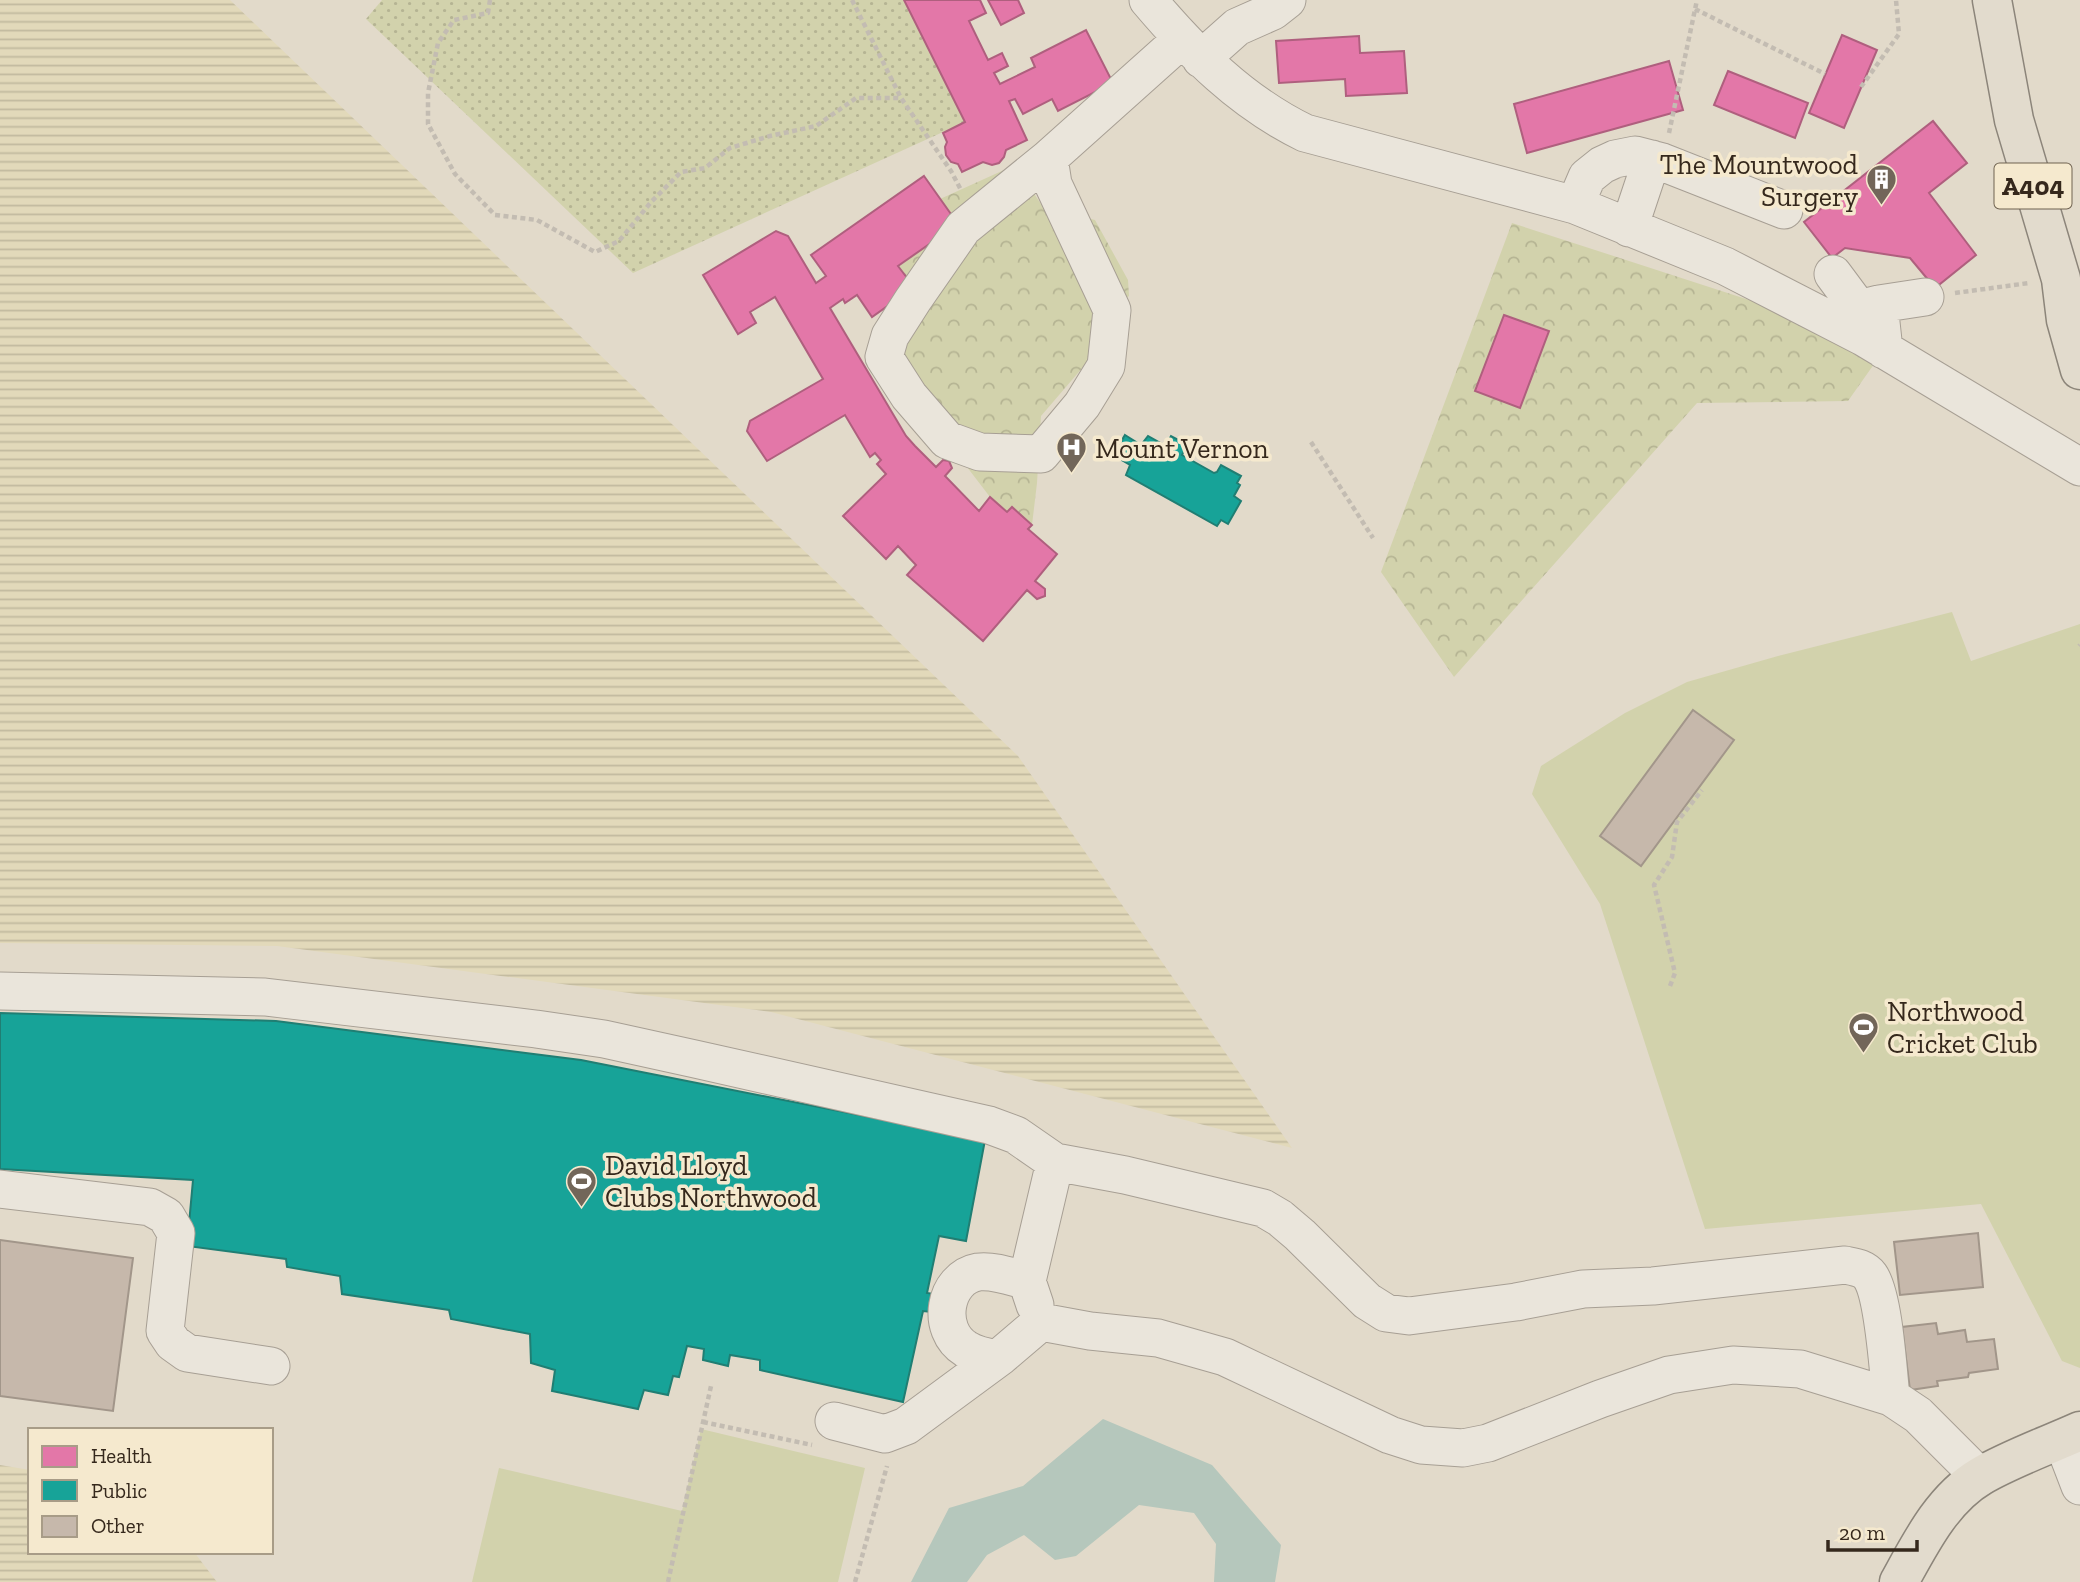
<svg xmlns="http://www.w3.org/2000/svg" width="2080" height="1582" viewBox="0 0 2080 1582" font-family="'Zilla Slab',serif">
	<defs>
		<pattern id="farmland-rules" width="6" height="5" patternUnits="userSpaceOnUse" patternTransform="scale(1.75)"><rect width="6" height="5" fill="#e2d9ba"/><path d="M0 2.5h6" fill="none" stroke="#c2ba9f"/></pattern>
		<pattern id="grass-dots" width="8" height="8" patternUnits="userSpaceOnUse" patternTransform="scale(1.75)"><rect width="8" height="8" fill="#d2d2ac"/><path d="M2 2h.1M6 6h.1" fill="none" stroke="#b5b493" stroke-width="1.8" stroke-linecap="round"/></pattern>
		<pattern id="forest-crowns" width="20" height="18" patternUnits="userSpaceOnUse" patternTransform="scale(1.75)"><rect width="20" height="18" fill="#d2d2ac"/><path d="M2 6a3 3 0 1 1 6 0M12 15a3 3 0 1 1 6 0" fill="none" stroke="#b5b493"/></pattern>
	</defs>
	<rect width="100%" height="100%" fill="#e2daca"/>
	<!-- farmland -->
	<path fill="url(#farmland-rules)" d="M0,0H230L1018,756L1292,1148L771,1012L277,946L0,943Z
		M0,1465L30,1470V1552H194L217,1582H0Z"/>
	<!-- grass -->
	<path fill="url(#grass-dots)" d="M382,0H904L965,122L633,273L366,19Z"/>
	<!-- forest -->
	<path fill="url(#forest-crowns)" d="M1015,165L1043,207L1095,220L1128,280L1129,296L1092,325L1090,359L1041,416L1037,483L1032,525L1007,512L990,497L911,394L895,340L914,288L898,266L957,224L940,199Z
		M1512,223L1863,337L1884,350L1848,401L1697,403L1454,677L1381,572Z"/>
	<!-- pitch -->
	<path fill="#d2d2ac" d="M1952,612L1971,661L2080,624V1368L2062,1361L1981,1204L1705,1229L1600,904L1532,794L1541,766L1625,713L1687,682L1778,656Z
		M701,1429L865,1468L838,1582H472L499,1468L682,1511Z"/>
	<!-- water -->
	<path fill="#b5c7bc" d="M1103,1419L1212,1465L1281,1545L1275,1582H1214L1216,1544L1194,1513L1139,1505L1076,1556L1055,1560L1024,1535L987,1555L967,1582H911L949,1508L1023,1486Z"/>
	<!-- health -->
	<path fill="#e377a8" stroke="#af5f7e" stroke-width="2" d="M904,0H980L986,13L969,21L988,60L1002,53L1008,66L994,73L1000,84L1035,67L1031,58L1086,30L1113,83L1058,111L1052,99L1023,114L1015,99L1009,101L1027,140L1006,150L1004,157L999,163L992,165L983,162L962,172L958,164L951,162L946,155L945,147L947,142L943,133L965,122Z
		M988,0H1018L1024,13L1001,25Z
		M1842,35L1877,50L1844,128L1809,113Z
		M1359,36L1360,53L1404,51L1407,93L1346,96L1345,79L1279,83L1276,41Z
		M1669,61L1683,110L1527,153L1514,104Z
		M1728,71L1808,103L1795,138L1714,105Z
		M1933,121L1967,163L1929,193L1976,255L1935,288L1910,258L1845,248L1832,258L1804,222Z
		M924,176L958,224L898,266L914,287L872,317L857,295L845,303L843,299L830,308L906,436L915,446L936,467L943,460L949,461L952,468L945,476L979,511L990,497L1007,512L1012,507L1032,525L1028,529L1057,554L1035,581L1045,589V596L1037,599L1027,590L983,641L907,575L916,565L898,546L886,559L843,516L886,474L877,464L881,460L875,453L870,457L845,415L767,461L747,431L750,421L823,379L775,297L750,312L756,323L738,334L703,275L776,231L788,236L816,283L826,276L811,255Z
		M1504,315L1549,331L1520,408L1475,391Z"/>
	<!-- public -->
	<path fill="#17a398" stroke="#207e73" stroke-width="2" d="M1125,435L1141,445L1148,436L1166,446L1171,436L1188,445L1182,455L1214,473L1217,472L1221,465L1241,476L1237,483L1240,485L1234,496L1241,501L1228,524L1221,520L1217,526L1126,475L1130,465L1113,455Z
		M0,1013L276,1021L581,1060L985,1140L966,1241L939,1236L927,1293L934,1294L931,1312L923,1311L903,1402L760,1370V1360L730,1355L728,1366L703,1360L704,1349L687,1346L679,1377L673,1376L668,1395L644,1390L638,1409L552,1391L555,1370L531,1363L530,1334L451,1319L449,1310L342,1294L340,1276L287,1267L286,1259L187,1246L193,1180L0,1169Z"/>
	<!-- building -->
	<path fill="#c6b8ab" stroke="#a2968a" stroke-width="2" d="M1693,710L1734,740L1641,866L1600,836Z
		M1978,1233L1983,1287L1900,1295L1894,1242Z
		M0,1240L133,1258L113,1411L0,1396Z
		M1936,1323L1938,1334L1965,1330L1967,1342L1994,1339L1998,1369L1969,1373L1968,1377L1937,1381L1938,1386L1910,1390L1902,1327Z"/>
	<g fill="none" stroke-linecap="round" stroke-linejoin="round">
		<defs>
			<path id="minor" d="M1148,0C1193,53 1241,102 1305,133L1575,205L1725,266L1863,337L2080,467
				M1201,59L1237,27L1273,11L1287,0
				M1049,158L963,228L913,300L890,336L884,357L909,396L947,440L980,452L1041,454L1082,405L1106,366L1112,310L1053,184L1049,158L1182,39
				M1575,205L1587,177L1602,165L1615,159L1635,155L1662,162L1784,210
				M1629,228L1652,159
				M1833,274L1859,309L1879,304
				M1884,350L1879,304L1925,297
				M0,991L265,997L536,1029L604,1039L695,1059L989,1125L1016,1135L1055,1162L1125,1175L1263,1208L1280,1218L1300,1235L1367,1301L1386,1313L1409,1316L1516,1302L1583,1289L1653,1286L1845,1265C1855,1267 1864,1268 1870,1276C1884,1296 1888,1371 1891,1397
				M0,1189L150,1207L166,1216L176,1233L165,1331L173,1343L187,1353L271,1366
				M1035,1305L1027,1281L1055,1162
				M997,1359C986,1357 975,1355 966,1349C935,1330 944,1278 978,1272C994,1270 1012,1277 1027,1281
				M834,1421L885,1434L906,1426L1001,1356L1041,1322L1090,1331L1158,1338L1225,1357L1390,1435L1421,1445L1463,1448L1488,1443L1600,1399L1669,1375L1733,1365L1800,1369L1891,1397L1918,1415L1980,1477
				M2062,1439L2080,1486"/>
			<path id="major" d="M1992,0L2014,120L2061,279L2066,320L2080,370
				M1899,1582C1920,1544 1942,1499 1981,1476C2010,1459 2049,1445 2080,1431"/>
		</defs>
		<!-- minor casing -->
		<use href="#minor" stroke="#a79f94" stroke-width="39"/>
		<!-- major casing -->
		<use href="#major" stroke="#8c857a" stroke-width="41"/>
		<!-- path -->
		<path stroke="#c3bcb2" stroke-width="4.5" stroke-dasharray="5 3.5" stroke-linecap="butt" d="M490,0L488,13L454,20L438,43L428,93V124L455,174L495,215L537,220L595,252L619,241L652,201L681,172L705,168L730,148L770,136L816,126L856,98H901
			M852,0L901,98L951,171L961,190
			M1695,9L1825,74
			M1861,87L1899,34L1896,0
			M1669,133L1697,0
			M1955,293L2029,283
			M1311,442L1373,538
			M2079,646L2080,645
			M1670,986L1675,973L1654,885L1672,857L1677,822L1702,790
			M703,1422L812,1445
			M668,1582L711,1386
			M855,1582L887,1466"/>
		<!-- minor -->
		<use href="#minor" stroke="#eae5db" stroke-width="37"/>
		<!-- major -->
		<use href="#major" stroke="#e2dbcd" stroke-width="38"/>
	</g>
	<!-- icons -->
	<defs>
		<symbol id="building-pin" viewBox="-11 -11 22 30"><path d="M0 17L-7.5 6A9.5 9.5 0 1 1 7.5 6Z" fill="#726659" stroke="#f5e9ce"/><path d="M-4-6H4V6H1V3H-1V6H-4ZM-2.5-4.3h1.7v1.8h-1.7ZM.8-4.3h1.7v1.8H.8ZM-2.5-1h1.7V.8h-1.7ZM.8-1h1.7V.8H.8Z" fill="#fff"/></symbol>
		<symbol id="hospital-pin" viewBox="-11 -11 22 30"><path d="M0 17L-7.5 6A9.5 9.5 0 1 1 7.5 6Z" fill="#726659" stroke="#f5e9ce"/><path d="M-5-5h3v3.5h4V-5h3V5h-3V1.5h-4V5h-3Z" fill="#fff"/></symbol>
		<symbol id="stadium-pin" viewBox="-11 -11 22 30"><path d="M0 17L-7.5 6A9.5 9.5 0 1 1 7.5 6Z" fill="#726659" stroke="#f5e9ce"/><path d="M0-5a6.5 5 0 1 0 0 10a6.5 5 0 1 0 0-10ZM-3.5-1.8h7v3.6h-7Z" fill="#fff"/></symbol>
	</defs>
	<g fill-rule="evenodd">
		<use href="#building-pin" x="1864" y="162" width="35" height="47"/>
		<use href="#hospital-pin" x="1054" y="430" width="35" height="47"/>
		<use href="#stadium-pin" x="1846" y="1010" width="35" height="47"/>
		<use href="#stadium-pin" x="564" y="1164" width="35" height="47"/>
	</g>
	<g text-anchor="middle" stroke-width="7" stroke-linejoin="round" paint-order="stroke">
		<!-- shield labels -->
		<rect fill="#f5e9ce" stroke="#6f6251" stroke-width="2" x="1994.5" y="163.5" width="77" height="45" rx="5"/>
		<g font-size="26" font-weight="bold" fill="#35281c">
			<text x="2033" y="195">A404</text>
		</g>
		<!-- poi labels -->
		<g font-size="28" fill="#35281c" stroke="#f5e9ce" text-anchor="start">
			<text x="1858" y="174" text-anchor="end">The Mountwood<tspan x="1858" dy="32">Surgery</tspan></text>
			<text x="1095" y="458">Mount Vernon</text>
			<text x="1887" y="1021">Northwood<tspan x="1887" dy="32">Cricket Club</tspan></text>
			<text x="605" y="1175">David Lloyd<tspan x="605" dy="32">Clubs Northwood</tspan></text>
		</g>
	</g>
	<!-- legend -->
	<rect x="28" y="1428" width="245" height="126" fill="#f5e9ce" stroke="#a89c87" stroke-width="2"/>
	<rect x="42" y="1446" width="35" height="21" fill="#e377a8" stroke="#a89c87" stroke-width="2"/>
	<text x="91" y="1463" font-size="21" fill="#35281c">Health</text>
	<rect x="42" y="1480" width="35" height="21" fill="#17a398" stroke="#a89c87" stroke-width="2"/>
	<text x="91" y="1498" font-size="21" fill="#35281c">Public</text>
	<rect x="42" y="1516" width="35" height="21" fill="#c6b8ab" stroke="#a89c87" stroke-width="2"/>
	<text x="91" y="1533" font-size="21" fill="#35281c">Other</text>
	<!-- scale -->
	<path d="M1828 1540v10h89v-10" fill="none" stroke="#35281c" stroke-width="3.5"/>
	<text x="1839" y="1540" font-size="21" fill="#35281c" stroke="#f5e9ce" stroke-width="5" paint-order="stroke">20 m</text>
</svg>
